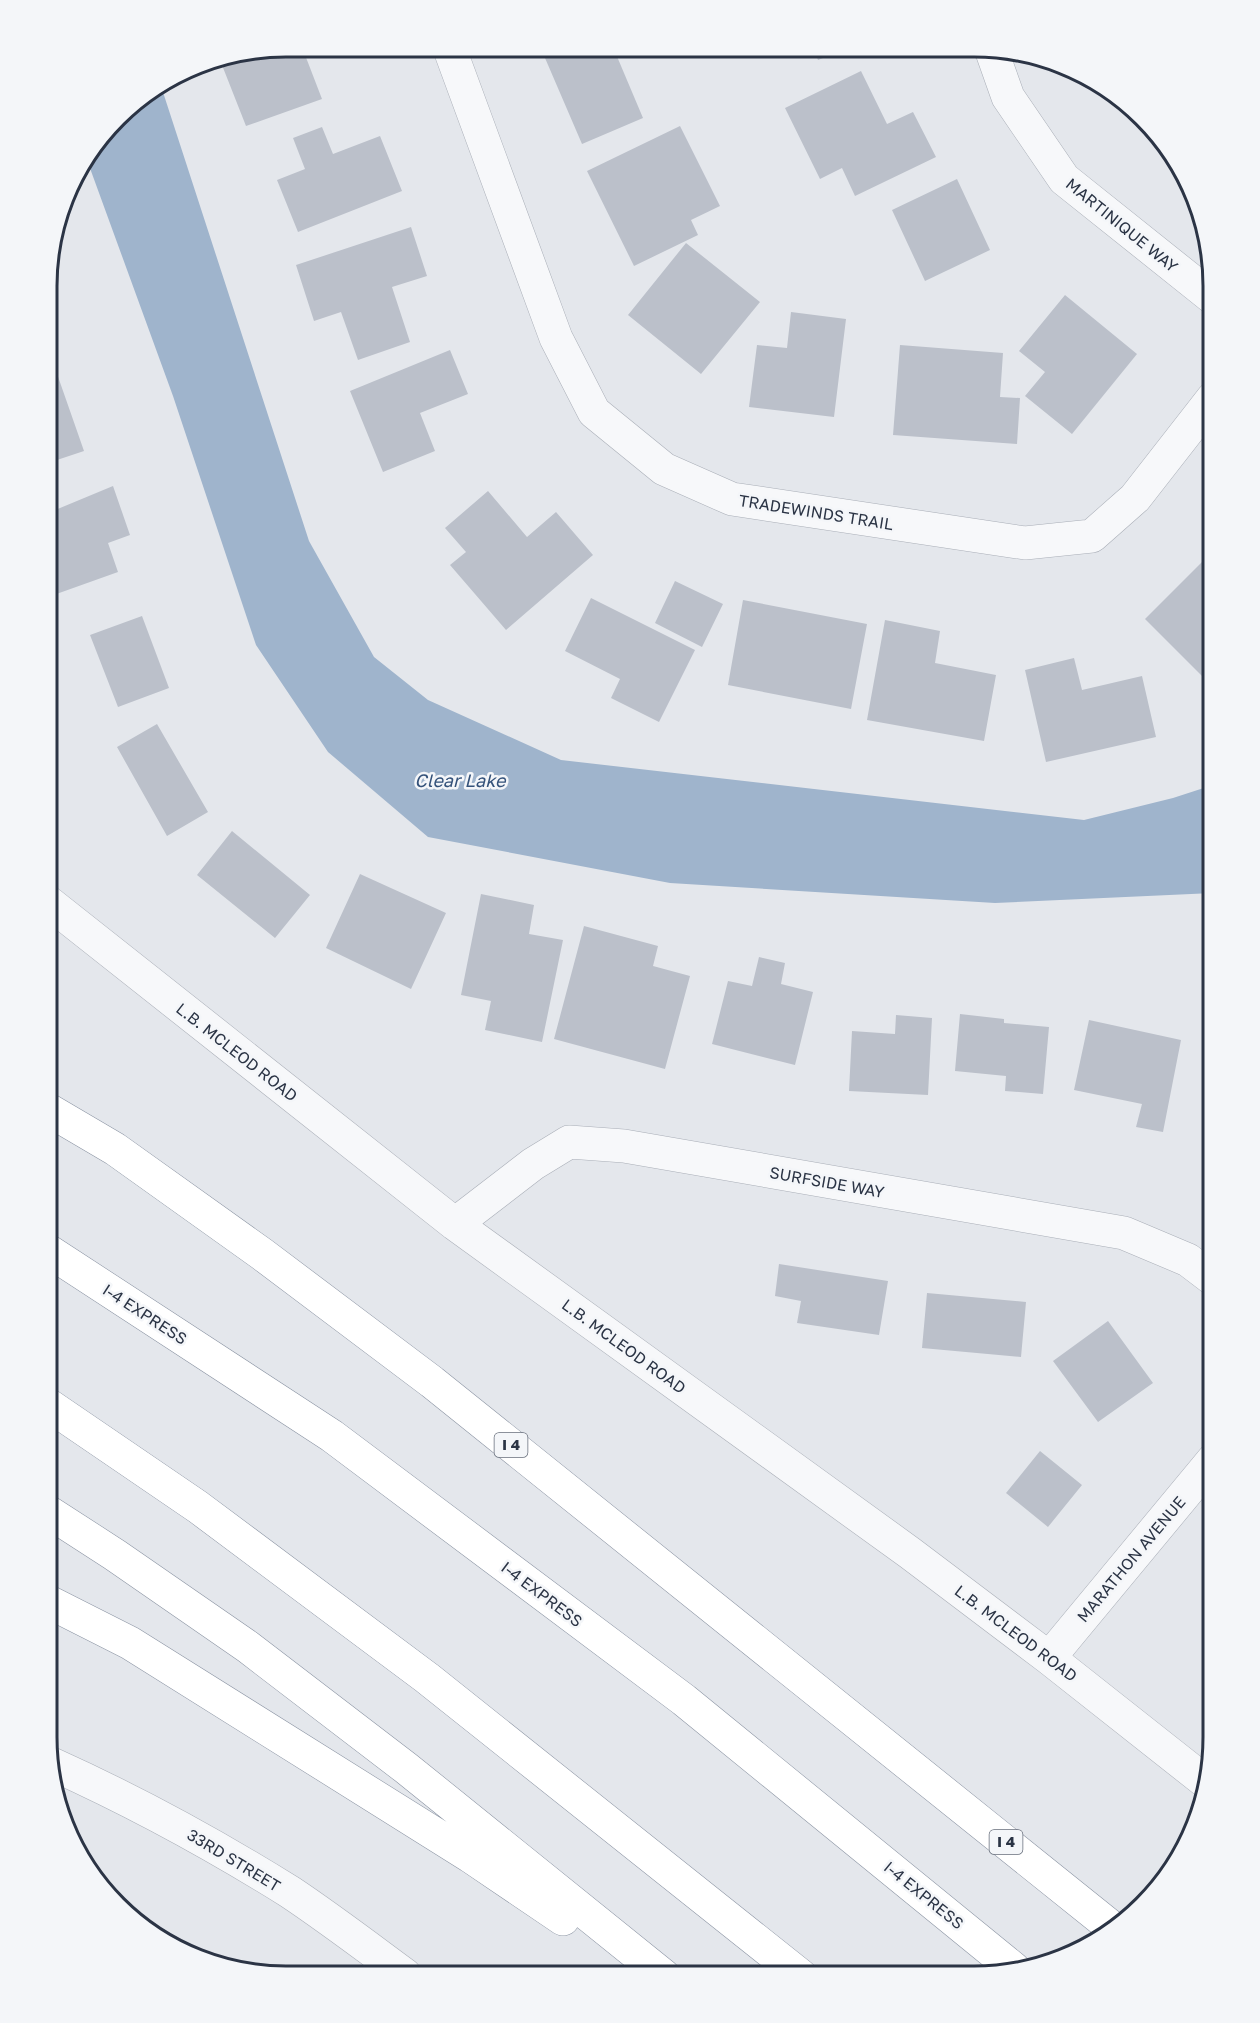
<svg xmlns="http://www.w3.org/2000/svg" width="1260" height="2023" viewBox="0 0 1260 2023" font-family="'Golos Text',sans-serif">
	<rect width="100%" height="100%" fill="#e4e7ec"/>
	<!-- water -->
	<path fill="#9fb4cc" d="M161,86L309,541L374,657L428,700L561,760L1084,820L1173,798L1213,785V893L995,903L670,883L428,837L328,752L256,645L173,396L87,160L128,106Z"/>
	<!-- building -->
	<path fill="#bbc0ca" d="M286,46L302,47L322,99L246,126L220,60Z
		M551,47H613L643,118L582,144L542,51Z
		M813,48H848L818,60Z
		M861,71L887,124L913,112L936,157L855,196L842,168L820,179L785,108Z
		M680,126L720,206L691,220L698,235L634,266L587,171Z
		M322,127L333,154L380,136L402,191L298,232L277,180L305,169L293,138Z
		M957,179L990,250L925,281L892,210Z
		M411,227L427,276L392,287L410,342L358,360L341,312L314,321L296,265Z
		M686,243L760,302L701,374L628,315Z
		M1065,295L1137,354L1072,434L1025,396L1045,372L1019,351Z
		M791,312L846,319L834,417L749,407L757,345L787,348Z
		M900,345L1003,353L1000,397L1020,398L1017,444L893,435Z
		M450,350L468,394L420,413L435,451L383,472L350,391Z
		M55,368L84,451L48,463V371Z
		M113,486L130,535L108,543L118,572L48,597V556L50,555L48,513Z
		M488,491L527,537L556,512L593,555L506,630L450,565L466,552L445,528Z
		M1202,562L1213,573V687L1145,619Z
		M675,581L723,604L702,647L655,623Z
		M591,598L695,650L659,722L611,698L620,679L565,651Z
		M743,600L867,624L851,709L728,685Z
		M142,616L169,688L118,707L90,635Z
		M885,620L940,631L935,663L996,675L984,741L867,720Z
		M1074,658L1082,690L1142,676L1156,737L1046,762L1025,670Z
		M157,724L208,812L167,836L117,747Z
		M232,831L310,895L275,938L197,875Z
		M360,874L446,913L411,989L326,948Z
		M481,894L534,905L529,934L563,940L542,1042L485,1030L491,1001L461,995Z
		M584,926L658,946L653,966L690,976L665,1069L554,1039Z
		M759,957L785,963L781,984L813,992L795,1065L712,1044L728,981L752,986Z
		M960,1014L1004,1019V1023L1049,1027L1043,1094L1005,1091L1006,1076L955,1071Z
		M896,1015L932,1018L928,1095L849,1091L852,1031L895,1034Z
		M1089,1020L1181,1040L1163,1132L1136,1127L1142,1104L1074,1090Z
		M779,1264L888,1281L879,1335L797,1323L801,1301L775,1296Z
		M927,1293L1026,1302L1021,1357L922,1348Z
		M1108,1321L1153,1383L1098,1422L1053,1361Z
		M1040,1451L1082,1485L1048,1527L1006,1493Z"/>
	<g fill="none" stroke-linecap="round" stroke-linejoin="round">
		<defs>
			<path id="minor" d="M449,47L556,338L594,412L664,469L732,499L1025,543L1092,536L1135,498L1213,398
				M991,49L1008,97L1064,179L1213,298
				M48,902L455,1224L910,1553L1049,1658L1206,1782
				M455,1224L533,1164L569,1142L624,1146L1124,1233L1188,1260L1213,1279
				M1049,1658L1213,1460
				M52,1764C134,1801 213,1844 290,1892C329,1918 367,1947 405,1975"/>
			<path id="highway" d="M47,1109L115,1149L262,1254L432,1382L1115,1930
				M47,1250L332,1436L684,1700L1014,1969
				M47,1404L198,1507L427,1678L801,1976
				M47,1511L115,1555L248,1647L406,1768L664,1976
				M47,1601L130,1643L470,1856L563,1919"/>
		</defs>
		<!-- minor casing -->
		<use href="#minor" stroke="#a9aeb7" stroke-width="34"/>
		<!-- highway casing -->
		<use href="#highway" stroke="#8b94a3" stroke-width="34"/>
		<!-- minor -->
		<use href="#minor" stroke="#f7f8fa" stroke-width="33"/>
		<!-- highway -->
		<use href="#highway" stroke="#fff" stroke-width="33"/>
	</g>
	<g text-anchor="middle" stroke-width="5" stroke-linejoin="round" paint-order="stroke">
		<!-- shield labels -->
		<g fill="#f4f6f9" stroke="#676e7b" stroke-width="1.5">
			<rect x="494.5" y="1433" width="33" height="24" rx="4.5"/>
			<rect x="989.5" y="1830" width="33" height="24" rx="4.5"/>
		</g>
		<g font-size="15" font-weight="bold" fill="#2b3445">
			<text x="511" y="1450">I 4</text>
			<text x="1006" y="1847">I 4</text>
		</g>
		<!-- street labels -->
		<g font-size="16" fill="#2b3445" stroke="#f4f6f9">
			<text transform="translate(1122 225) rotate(39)" y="6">MARTINIQUE WAY</text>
			<text transform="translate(816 512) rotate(9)" y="6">TRADEWINDS TRAIL</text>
			<text transform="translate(237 1052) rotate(38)" y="6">L.B. MCLEOD ROAD</text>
			<text transform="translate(827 1182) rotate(10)" y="6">SURFSIDE WAY</text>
			<text transform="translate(145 1314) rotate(33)" y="6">I-4 EXPRESS</text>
			<text transform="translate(624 1346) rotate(36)" y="6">L.B. MCLEOD ROAD</text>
			<text transform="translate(1131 1559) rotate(-50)" y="6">MARATHON AVENUE</text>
			<text transform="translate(542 1594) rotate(37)" y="6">I-4 EXPRESS</text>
			<text transform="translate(1016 1633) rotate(37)" y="6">L.B. MCLEOD ROAD</text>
			<text transform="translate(234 1860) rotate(31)" y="6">33RD STREET</text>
			<text transform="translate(924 1895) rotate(39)" y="6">I-4 EXPRESS</text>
		</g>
		<!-- water labels -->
		<g font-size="18" font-style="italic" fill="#34527a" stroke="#f4f6f9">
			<text x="460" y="787">Clear Lake</text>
		</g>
	</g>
	<!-- crop -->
	<path d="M0 0H1260V2023H0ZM286 57H974A229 229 0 0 1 1203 286V1737A229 229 0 0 1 974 1966H286A229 229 0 0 1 57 1737V286A229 229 0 0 1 286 57Z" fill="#f4f6f9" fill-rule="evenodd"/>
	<path fill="none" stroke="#2b3445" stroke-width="3" d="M286 57H974A229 229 0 0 1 1203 286V1737A229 229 0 0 1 974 1966H286A229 229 0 0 1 57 1737V286A229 229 0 0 1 286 57Z"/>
</svg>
